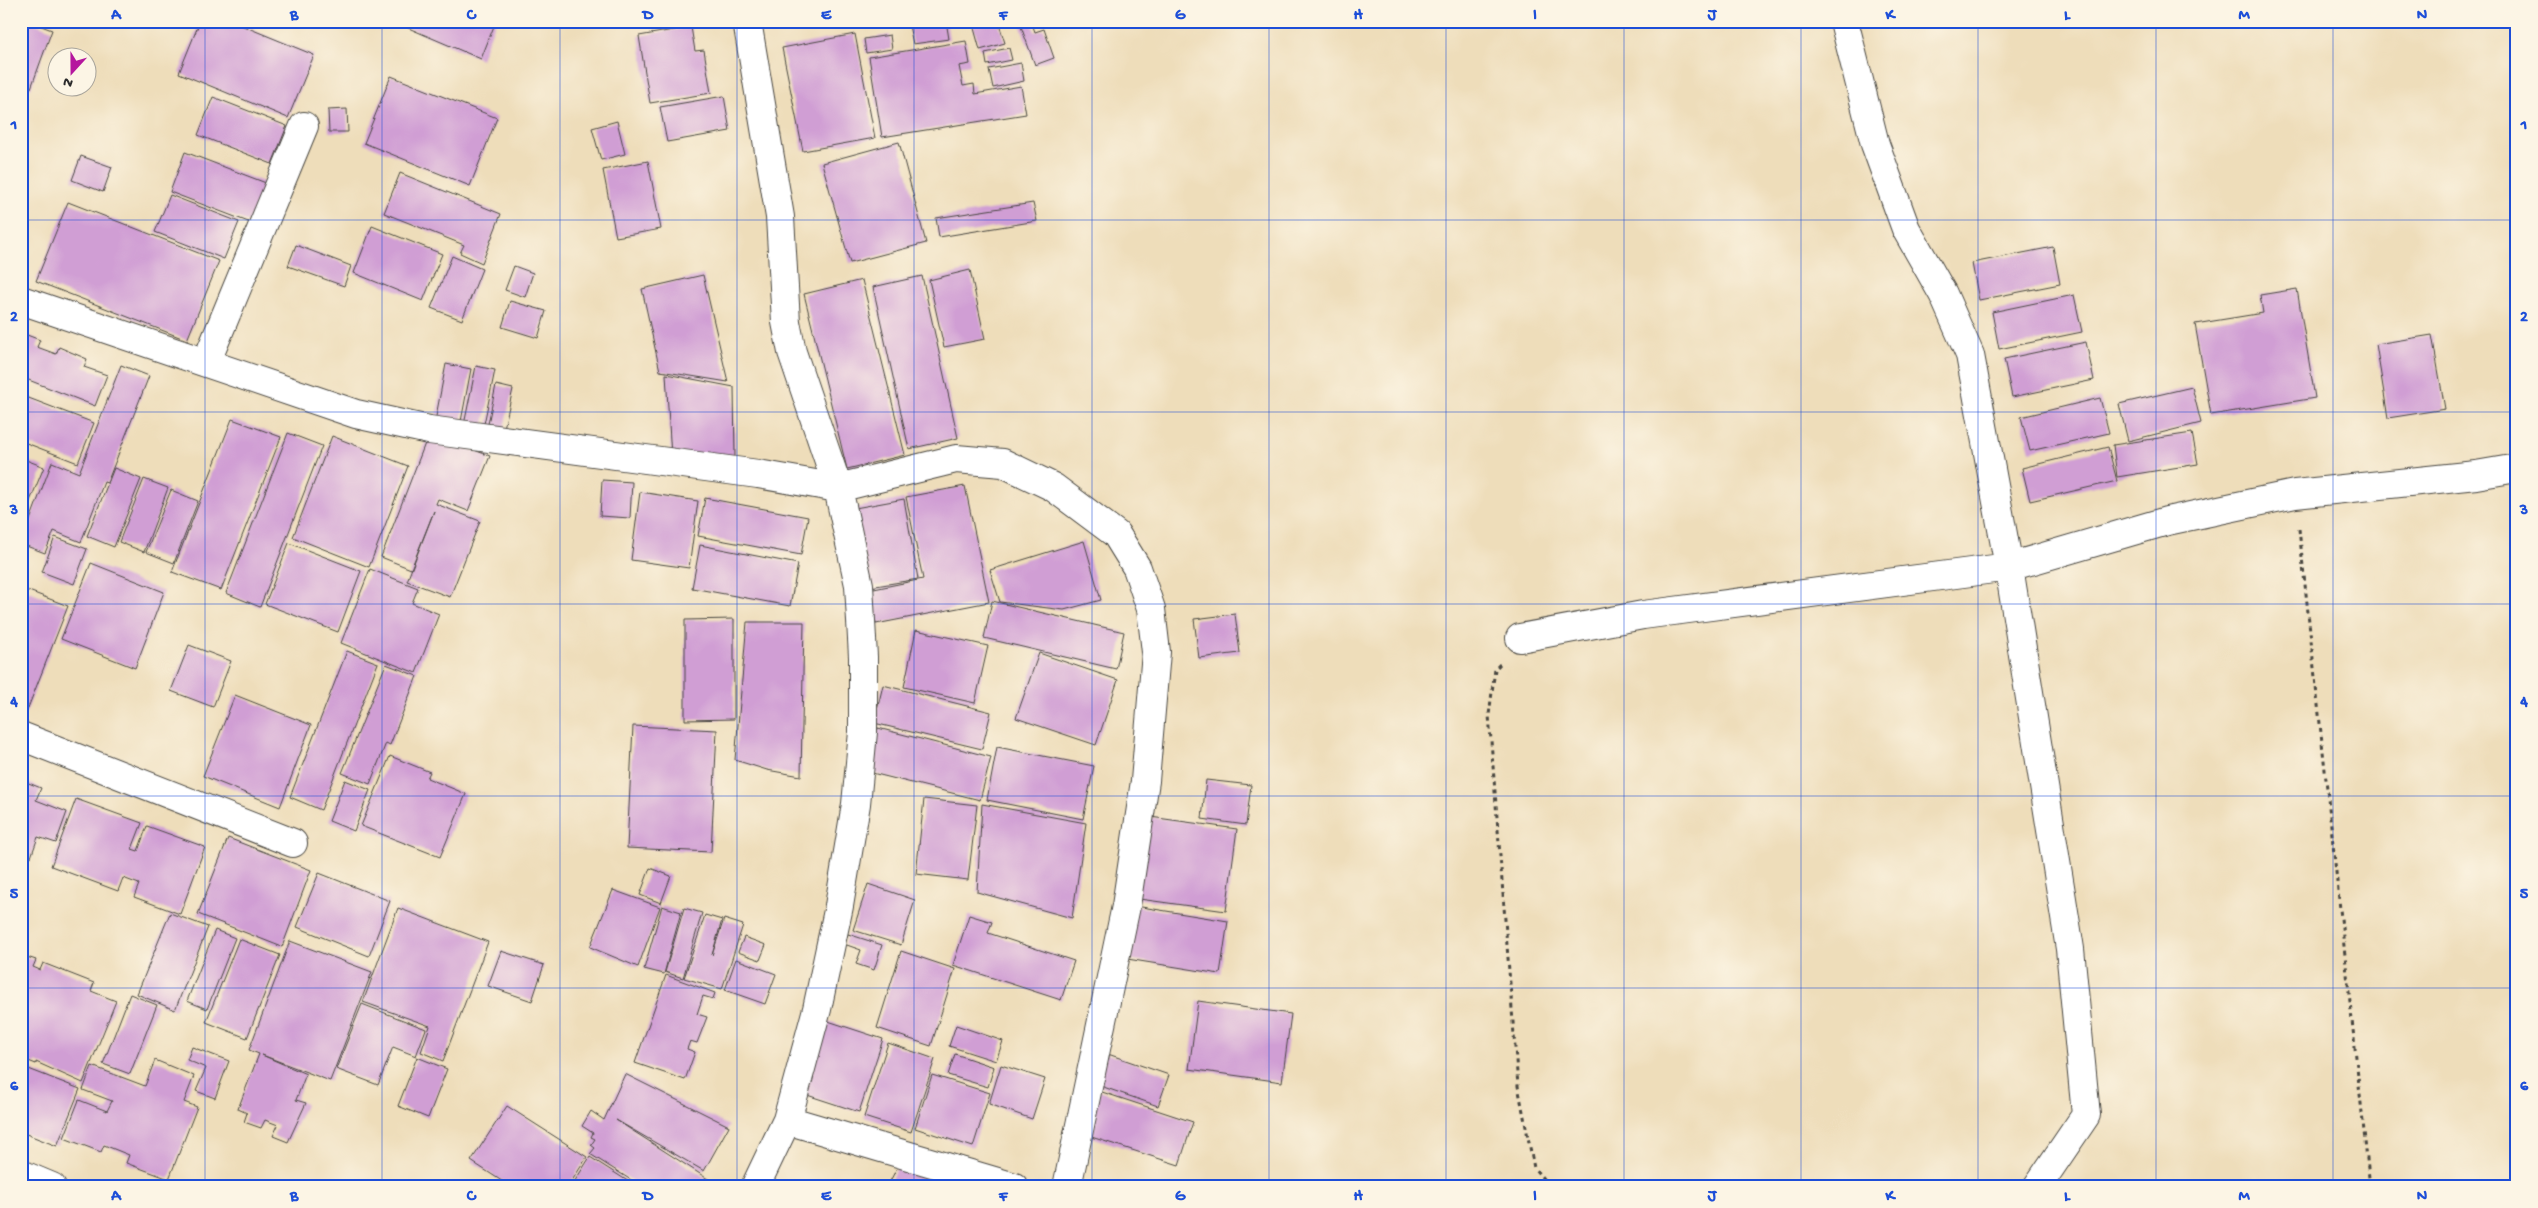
<svg xmlns="http://www.w3.org/2000/svg" width="2538" height="1208" viewBox="0 0 2538 1208" font-family="'Gochi Hand',sans-serif">
	<rect width="100%" height="100%" fill="#fcf5e5"/>
	<filter id="ink" filterUnits="userSpaceOnUse"><feTurbulence type="fractalNoise" baseFrequency=".02" numOctaves="2"/><feDisplacementMap in="SourceGraphic" scale="10" xChannelSelector="R" yChannelSelector="G"/><feConvolveMatrix kernelMatrix="1 2 1 2 8 2 1 2 1" color-interpolation-filters="sRGB"/></filter>
	<filter id="wash" filterUnits="userSpaceOnUse"><feTurbulence type="fractalNoise" baseFrequency=".0096" numOctaves="4" result="noise"/><feDisplacementMap in="SourceGraphic" scale="20" xChannelSelector="R" yChannelSelector="G"/><feGaussianBlur stdDeviation="1.12" result="paint"/><feColorMatrix in="noise" values="0 0 0 0 0 0 0 0 0 0 0 0 0 0 0 0 0 1.4 0 .05"/><feComposite in="paint" operator="in"/></filter>
	<g filter="url(#wash)">
		<rect width="100%" height="100%" fill="#eeddba"/>
		<g id="blocks">
			<!-- building -->
			<path fill="#d09ed4" d="M21,21H28L52,30L31,88L21,84Z
				M200,21H231L314,55L288,118L179,73Z
				M392,21H496L481,59Z
				M908,21H946L949,39L913,44Z
				M972,21H998L1005,43L980,50Z
				M1019,21H1031L1035,32L1044,29L1054,58L1035,65Z
				M691,27L695,51L704,50L711,93L650,103L639,36Z
				M855,34L875,138L803,151L782,48Z
				M890,35L892,49L866,53L864,39Z
				M966,41L970,64L959,66L963,86L974,84L975,94L1021,86L1026,114L882,137L869,57Z
				M1009,48L1012,60L987,65L985,53Z
				M1021,63L1024,81L993,88L989,69Z
				M391,76L497,118L470,186L364,143Z
				M724,96L730,131L667,142L660,107Z
				M213,97L287,126L272,164L198,135Z
				M347,109L348,132H329L328,110Z
				M617,121L625,154L601,160L592,128Z
				M899,142L926,243L850,263L822,163Z
				M185,152L266,183L251,223L170,192Z
				M81,156L112,167L103,192L72,180Z
				M648,161L661,229L616,237L603,170Z
				M400,173L501,214L482,263L460,253L464,245L384,213Z
				M170,195L239,222L224,259L155,232Z
				M68,202L219,261L187,340L36,281Z
				M1033,203L1037,221L939,237L936,218Z
				M372,226L442,254L423,301L354,273Z
				M296,245L351,266L344,286L288,266Z
				M2053,247L2060,284L1979,300L1972,263Z
				M452,256L482,269L462,320L431,308Z
				M514,266L533,273L525,297L505,290Z
				M970,270L985,339L944,347L929,280Z
				M703,275L728,382L660,371L642,289Z
				M922,276L958,438L909,449L873,287Z
				M862,280L905,455L847,469L804,294Z
				M2297,289L2315,398L2211,415L2195,324L2263,313L2260,295Z
				M2074,295L2082,332L1999,349L1992,312Z
				M510,301L546,311L538,338L502,327Z
				M27,335L40,340L37,347L56,354L59,347L87,359L84,367L107,375L95,406L21,377V351Z
				M2432,335L2445,409L2388,418L2376,344Z
				M2086,342L2094,380L2012,397L2004,359Z
				M446,364L471,369L459,432L434,427Z
				M121,365L149,376L107,483L104,482L81,542L54,531L45,553L21,544L52,462L79,473Z
				M476,366L495,370L482,434L463,430Z
				M666,374L734,387L735,457H671Z
				M496,385L513,389L502,437L486,434Z
				M2192,387L2201,423L2128,441L2119,404Z
				M26,397L94,423L78,463L21,441V409Z
				M2100,398L2109,433L2030,451L2021,417Z
				M232,419L281,437L221,590L172,572Z
				M288,433L322,446L260,607L226,593Z
				M429,433L490,456L468,511L438,499L436,504L480,521L450,597L407,581L434,511L411,569L381,557Z
				M2192,433L2198,464L2117,477L2113,445Z
				M332,436L408,466L369,567L293,537Z
				M2108,447L2117,481L2030,501L2022,468Z
				M21,458L44,467L21,523Z
				M114,468L141,479L114,547L87,536Z
				M144,479L168,488L144,552L119,542Z
				M602,480L632,482L630,518L600,516Z
				M965,486L989,602L876,624L869,590L923,579L906,497Z
				M171,490L198,501L174,563L146,552Z
				M640,492L698,501L689,568L631,560Z
				M705,498L808,517L801,555L698,536Z
				M904,499L918,579L870,587L855,508Z
				M55,537L87,549L74,584L42,572Z
				M1084,541L1101,600L1064,610L1000,602L990,570Z
				M289,543L361,571L338,632L265,604Z
				M700,545L798,564L790,606L692,588Z
				M91,563L164,592L135,668L61,639Z
				M370,569L418,588L412,603L439,614L416,673L341,643Z
				M21,588L68,606L26,713L21,711Z
				M992,601L1124,632L1116,669L984,638Z
				M1235,614L1240,653L1199,658L1194,619Z
				M734,619V719L685,720V620Z
				M747,622H804L801,776L767,770L735,760Z
				M916,630L988,646L975,703L904,687Z
				M189,645L231,661L213,707L171,691Z
				M347,651L378,663L321,810L290,797Z
				M1039,653L1118,680L1096,745L1016,718Z
				M386,664L417,676L390,745L386,743L370,784L342,773Z
				M883,685L991,712L982,749L874,723Z
				M235,695L311,725L280,807L203,776Z
				M633,726L717,730L711,852L627,848Z
				M878,728L991,757L980,800L868,772Z
				M997,747L1094,766L1083,819L987,800Z
				M390,756L430,772L427,778L466,794L440,857L361,826Z
				M21,780L41,788L36,800L67,812L56,843L38,837L31,857L21,854Z
				M345,780L370,790L354,831L329,821Z
				M1206,780L1251,785L1246,825L1202,819Z
				M76,799L142,823L132,849L138,851L147,826L205,847L180,914L134,897L139,884L123,878L118,891L51,866Z
				M924,799L977,805L968,880L916,874Z
				M982,804L1086,823L1072,918L977,892Z
				M1143,816L1237,829L1226,911L1132,898Z
				M228,838L311,870L282,947L198,914Z
				M650,868L671,876L661,903L640,895Z
				M319,873L390,901L369,956L297,927Z
				M868,884L915,900L901,945L853,930Z
				M613,890L660,907L638,967L590,947Z
				M1129,905L1228,921L1220,974L1121,958Z
				M662,906L681,912L664,974L644,969Z
				M398,908L488,942L443,1061L421,1052L430,1026L363,1002Z
				M684,908L702,913L683,978L665,972Z
				M170,913L208,927L175,1010L137,994Z
				M705,915L722,920L712,955L724,919L743,925L722,989L684,978Z
				M969,915L992,922L988,933L1074,961L1061,1000L953,965Z
				M215,930L235,938L207,1009L187,1001Z
				M848,934L882,945L874,970L856,964L861,950L844,944Z
				M744,937L766,945L760,960L738,952Z
				M239,939L280,955L247,1038L206,1022Z
				M290,941L372,972L330,1081L262,1055L306,1074L296,1100L306,1103L288,1142L273,1136L278,1125L265,1120L261,1128L244,1122L247,1113L238,1109L259,1054L249,1050Z
				M501,951L544,965L532,1001L488,986Z
				M901,951L955,969L931,1046L877,1028Z
				M24,956L36,960L33,967L40,970L43,963L94,983L91,991L116,1001L83,1083L36,1062V1064L21,1058V963Z
				M736,959L776,974L765,1004L725,990Z
				M666,975L715,993L713,999L703,996L697,1014L707,1017L697,1043L690,1041L687,1049L695,1052L685,1080L635,1063Z
				M130,994L157,1005L130,1074L103,1064Z
				M1198,1001L1291,1014L1282,1082L1189,1069Z
				M362,1004L426,1029L416,1056L393,1047L378,1085L336,1069Z
				M828,1021L883,1039L859,1112L804,1094Z
				M956,1025L1003,1041L996,1061L949,1046Z
				M888,1043L935,1059L911,1132L864,1117Z
				M192,1047L229,1061L215,1098L196,1091L206,1068L187,1060Z
				M1102,1052L1169,1075L1158,1106L1092,1083Z
				M955,1054L994,1067L988,1087L948,1075Z
				M417,1057L447,1069L428,1118L398,1106Z
				M155,1060L194,1076L184,1102L197,1107L169,1179L126,1163L129,1155L104,1145L101,1152L64,1138L79,1100L107,1111L112,1101L83,1090L92,1066L145,1086Z
				M1001,1065L1045,1079L1032,1119L989,1104Z
				M21,1066L80,1089L57,1146L21,1132Z
				M625,1074L729,1126L704,1171L616,1120L711,1181L708,1187H642L590,1154L595,1148L591,1145L595,1139L591,1137L593,1133L582,1126L591,1111L604,1120Z
				M932,1075L990,1093L973,1147L915,1128Z
				M1099,1091L1193,1122L1179,1165L1085,1135Z
				M507,1106L587,1157L568,1187H511L471,1161Z
				M590,1157L637,1187H571Z
				M900,1162L939,1181L936,1187H887Z
				M138,1181L152,1187H135Z"/>
		</g>
	</g>
	<g filter="url(#ink)">
		<use href="#blocks" fill-opacity="0" stroke="#484640" stroke-width="1"/>
		<g fill="none" stroke-linecap="round" stroke-linejoin="round">
			<defs>
				<path id="minor" d="M747,21L780,217L786,322L792,352L838,488L859,585L863,657V732L856,804L839,906L817,1009L787,1120L755,1187
					M1844,21L1875,144L1906,229L1943,294L1970,355L2009,567L2070,949L2086,1115L2037,1187
					M21,300L356,414L429,430L758,474L838,488L956,459L1003,463L1053,487L1116,534L1137,568L1151,609L1156,652L1145,781L1126,906L1067,1187
					M206,363L304,126
					M1520,638L1643,615L2009,567L2167,521L2295,494L2476,475L2517,468
					M21,736L293,843
					M787,1120L1014,1187
					M21,1174L52,1187"/>
			</defs>
			<!-- minor casing -->
			<use href="#minor" stroke="#484640" stroke-width="30"/>
			<!-- path -->
			<path stroke="#484640" stroke-width="3" stroke-dasharray="4 4" stroke-linecap="butt" d="M2299,529L2370,1187
				M1500,664L1495,669L1489,715L1518,1086L1534,1168L1550,1187"/>
			<!-- minor -->
			<use href="#minor" stroke="#fff" stroke-width="28"/>
		</g>
	</g>
	<!-- grid -->
	<path fill="none" stroke="#1d4ed8" stroke-width="1" stroke-opacity="0.55" d="M205,21V1187M382,21V1187M560,21V1187M737,21V1187M914,21V1187M1092,21V1187M1269,21V1187M1446,21V1187M1624,21V1187M1801,21V1187M1978,21V1187M2156,21V1187M2333,21V1187M21,220H2517M21,412H2517M21,604H2517M21,796H2517M21,988H2517"/>
	<!-- margin -->
	<rect width="2538" height="1208" fill="none" stroke="#fcf5e5" stroke-width="55"/>
	<!-- north arrow -->
	<g transform="translate(72 72) rotate(201)"><circle r="24" fill="#fcf5e5" stroke="#a8a49b"/>
	<path d="M0-4L9 19L0 12L-9 19Z" fill="#b5179e"/>
	<text y="-8" font-size="14" font-weight="bold" text-anchor="middle" fill="#2b2b2b">N</text>
	</g>
	<rect x="28" y="28" width="2482" height="1152" fill="none" stroke="#1d4ed8" stroke-width="2"/>
	<g font-size="16" text-anchor="middle" font-weight="bold" fill="#1d4ed8">
		<text x="116" y="19">A</text>
		<text x="294" y="19">B</text>
		<text x="471" y="19">C</text>
		<text x="648" y="19">D</text>
		<text x="826" y="19">E</text>
		<text x="1003" y="19">F</text>
		<text x="1180" y="19">G</text>
		<text x="1358" y="19">H</text>
		<text x="1535" y="19">I</text>
		<text x="1712" y="19">J</text>
		<text x="1890" y="19">K</text>
		<text x="2067" y="19">L</text>
		<text x="2244" y="19">M</text>
		<text x="2422" y="19">N</text>
		<text x="14" y="129">1</text>
		<text x="2524" y="129">1</text>
		<text x="14" y="321">2</text>
		<text x="2524" y="321">2</text>
		<text x="14" y="514">3</text>
		<text x="2524" y="514">3</text>
		<text x="14" y="706">4</text>
		<text x="2524" y="706">4</text>
		<text x="14" y="898">5</text>
		<text x="2524" y="898">5</text>
		<text x="14" y="1090">6</text>
		<text x="2524" y="1090">6</text>
		<text x="116" y="1200">A</text>
		<text x="294" y="1200">B</text>
		<text x="471" y="1200">C</text>
		<text x="648" y="1200">D</text>
		<text x="826" y="1200">E</text>
		<text x="1003" y="1200">F</text>
		<text x="1180" y="1200">G</text>
		<text x="1358" y="1200">H</text>
		<text x="1535" y="1200">I</text>
		<text x="1712" y="1200">J</text>
		<text x="1890" y="1200">K</text>
		<text x="2067" y="1200">L</text>
		<text x="2244" y="1200">M</text>
		<text x="2422" y="1200">N</text>
	</g>
</svg>
